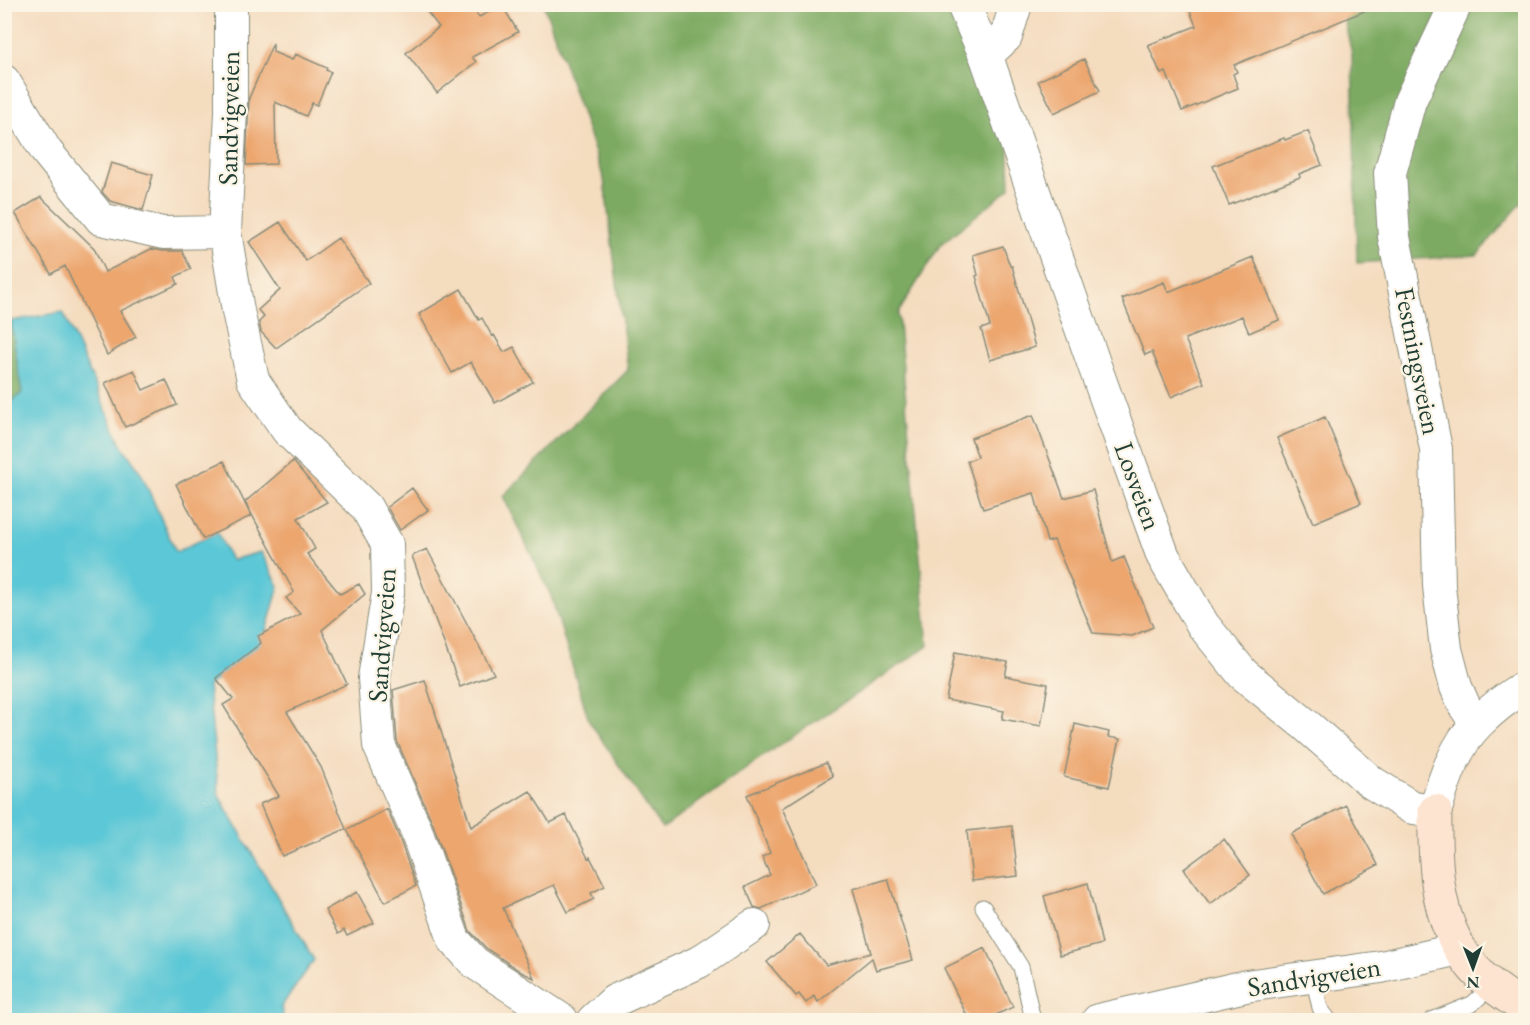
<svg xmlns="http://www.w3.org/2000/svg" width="1530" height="1025" viewBox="0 0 1530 1025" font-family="'EB Garamond',serif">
	<rect width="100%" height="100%" fill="#fcf5e5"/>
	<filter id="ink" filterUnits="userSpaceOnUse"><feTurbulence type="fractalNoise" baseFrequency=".0167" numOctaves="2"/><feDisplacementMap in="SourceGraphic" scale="12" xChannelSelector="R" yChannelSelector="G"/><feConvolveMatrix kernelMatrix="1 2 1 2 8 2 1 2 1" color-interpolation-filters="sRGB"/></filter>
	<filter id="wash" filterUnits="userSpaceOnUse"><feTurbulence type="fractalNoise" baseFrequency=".008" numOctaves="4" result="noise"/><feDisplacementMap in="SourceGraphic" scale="24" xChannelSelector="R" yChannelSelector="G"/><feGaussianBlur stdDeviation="1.35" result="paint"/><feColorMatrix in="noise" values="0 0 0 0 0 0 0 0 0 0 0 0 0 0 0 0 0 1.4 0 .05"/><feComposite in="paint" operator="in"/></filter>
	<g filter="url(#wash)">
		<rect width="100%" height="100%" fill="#f4dcbf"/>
		<!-- forest -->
		<path fill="#7daa62" stroke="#4e744b" stroke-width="1.5" d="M544,5H957L1007,97L1010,188L941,244L898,313L928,646L750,765L662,829L589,721L551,596L503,496L628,370L604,179Z
			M1341,5H1525V199L1477,255L1357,263L1352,54Z
			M4,314L12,326L22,393L9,405L4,392Z"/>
		<!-- water -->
		<path fill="#5cc7d6" stroke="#3e8285" stroke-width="1.5" d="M63,312L121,444L141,473L176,552L217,532L231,560L261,552L279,586L262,645L208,686L219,796L314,960L281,1007L284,1020H5L4,392L9,404L22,393L11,321Z"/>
		<g id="blocks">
			<!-- building -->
			<path fill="#eca66e" d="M421,4H469L479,17L502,5L518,32L472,57L476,62L437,93L406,53L439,27Z
				M1206,4H1379V5L1234,65L1237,72L1233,74L1238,88L1182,111L1166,72L1161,74L1148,45L1196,26L1190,11Z
				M273,43V52L292,60L295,54L327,68L326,70L331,72L317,105L312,103L306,116L275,102L276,164L246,165L249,98Z
				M1084,59L1100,91L1054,113L1038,81Z
				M1308,131L1322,165L1299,174L1300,177L1229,205L1213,166L1284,138L1285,140Z
				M111,163L153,175L143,210L110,201L102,192Z
				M41,197L94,248L105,272L151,249L163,251H182L191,269L175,277L178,284L120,311L136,337L107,355L65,266L51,274L15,213Z
				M280,222L306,261L338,238L369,283L276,348L261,332L259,322L264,317L258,310L280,290L249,242Z
				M1003,246L1010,266H1012L1035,347L990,360L981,329L990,326L976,276L978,275L973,255Z
				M1253,257L1279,320L1249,333L1242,316L1185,339L1204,383L1171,397L1152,352L1145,355L1122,299L1164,282L1168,292Z
				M461,289L479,320L482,318L492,336L494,335L504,352L514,347L533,382L495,403L471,362L452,373L419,314Z
				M134,370L143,390L166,380L177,405L125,427L105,383Z
				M1033,415L1064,498L1093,490L1112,562L1124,557L1153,627L1132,636L1093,633L1054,540L1047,542L1034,493L983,509L967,461L978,457L971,438Z
				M1325,417L1361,503L1313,523L1277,438Z
				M224,461L251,516L203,539L176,484Z
				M293,461L327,502L298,518L315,549L307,554L340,594L359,584L365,594L322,630L347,684L287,712L321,767L346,829L282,856L260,804L279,796L223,705L233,699L216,678L261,643L258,636L300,614L286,598L294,592L245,502Z
				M412,488L428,510L400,530L387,507Z
				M427,549L494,674L460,687L412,556Z
				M955,652L1008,662L1005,676L1048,684L1041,726L1002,719L1004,711L946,700Z
				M425,680L471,827L530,791L550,823L566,815L588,858L590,857L605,886L591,893L594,899L568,912L554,885L503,908L534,978L523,973L487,949L470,931L433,824L397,741L393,690Z
				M1075,724L1109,732L1108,737L1120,739L1109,787L1064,777Z
				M826,763L833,776L782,808L816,884L761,909L754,907L745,887L770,875L762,857L770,853L747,795Z
				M1346,805L1378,865L1323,894L1291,834Z
				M387,809L399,837L416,886L385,902L347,830Z
				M1012,826L1018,876L972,881L967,831Z
				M1224,839L1250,875L1210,904L1184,869Z
				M888,879L913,960L876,970L872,958L818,1002L814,996L806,1003L799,994L796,996L767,962L800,934L826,965L871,953L853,889Z
				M1088,883L1102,944L1060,955L1044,896Z
				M357,892L374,923L347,936L344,930L338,934L325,910Z
				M985,948L1013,1007L985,1020H969L944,968Z"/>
		</g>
	</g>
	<g filter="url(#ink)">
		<use href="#blocks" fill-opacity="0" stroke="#8a8c7a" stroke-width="1.5"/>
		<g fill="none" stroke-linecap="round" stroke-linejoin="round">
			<defs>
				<path id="service" d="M983,907L1021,967L1033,1020
					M1313,976L1320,1008L1329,1020
					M1432,1020L1472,1004L1493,985"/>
				<path id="minor" d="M231,4V112L225,232L238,311L253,380L287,430L366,507L387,544L388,593L374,678L379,745L416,830L454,940L475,963L562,1020
					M1456,4L1410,101L1390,173L1394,237L1436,449L1439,586L1446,649L1456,687L1465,707L1477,724
					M986,56L1006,37L1016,4
					M4,81L46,151L101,219L163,233L225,232
					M593,1020L614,1001L699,962L754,925
					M1098,1020L1246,986L1381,967L1459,949"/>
				<path id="tertiary" d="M963,4L986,56L1095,367L1163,556L1203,625L1243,674L1307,726L1371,782L1411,807L1435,811C1444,780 1455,746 1478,723C1492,709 1509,696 1526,686"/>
				<path id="secondary" d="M1435,811C1434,870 1436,931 1481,976C1494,988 1511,999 1526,1009"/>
			</defs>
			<!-- service casing -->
			<use href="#service" stroke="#8a8c7a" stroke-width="17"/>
			<!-- minor casing -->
			<use href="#minor" stroke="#8a8c7a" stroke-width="34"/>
			<!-- tertiary casing -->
			<use href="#tertiary" stroke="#8a8c7a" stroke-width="35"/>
			<!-- secondary casing -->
			<use href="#secondary" stroke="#8a8c7a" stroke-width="35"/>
			<!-- service -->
			<use href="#service" stroke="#fff" stroke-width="15"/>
			<!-- minor -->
			<use href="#minor" stroke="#fff" stroke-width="32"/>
			<!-- tertiary -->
			<use href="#tertiary" stroke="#fff" stroke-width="33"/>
			<!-- secondary -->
			<use href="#secondary" stroke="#fde4d1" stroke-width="33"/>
		</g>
	</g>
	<g text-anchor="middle" stroke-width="4.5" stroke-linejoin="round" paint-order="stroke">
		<!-- street labels -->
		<g font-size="27" fill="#1f3d34" stroke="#fcf5e5">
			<text transform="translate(229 118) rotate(-89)" y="9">Sandvigveien</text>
			<text transform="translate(1418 361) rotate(79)" y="9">Festningsveien</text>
			<text transform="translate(1138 486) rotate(70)" y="9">Losveien</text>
			<text transform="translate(382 635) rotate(-86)" y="9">Sandvigveien</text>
			<text transform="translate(1314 977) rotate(-9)" y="9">Sandvigveien</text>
		</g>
	</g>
	<!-- margin -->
	<rect width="1530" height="1025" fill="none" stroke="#fcf5e5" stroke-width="24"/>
	<!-- north arrow -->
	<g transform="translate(1473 968) rotate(179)" stroke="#fcf5e5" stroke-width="4.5" paint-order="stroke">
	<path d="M0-4.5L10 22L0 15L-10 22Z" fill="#1f3d34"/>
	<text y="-9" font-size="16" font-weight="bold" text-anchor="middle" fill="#1f3d34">N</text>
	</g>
</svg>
